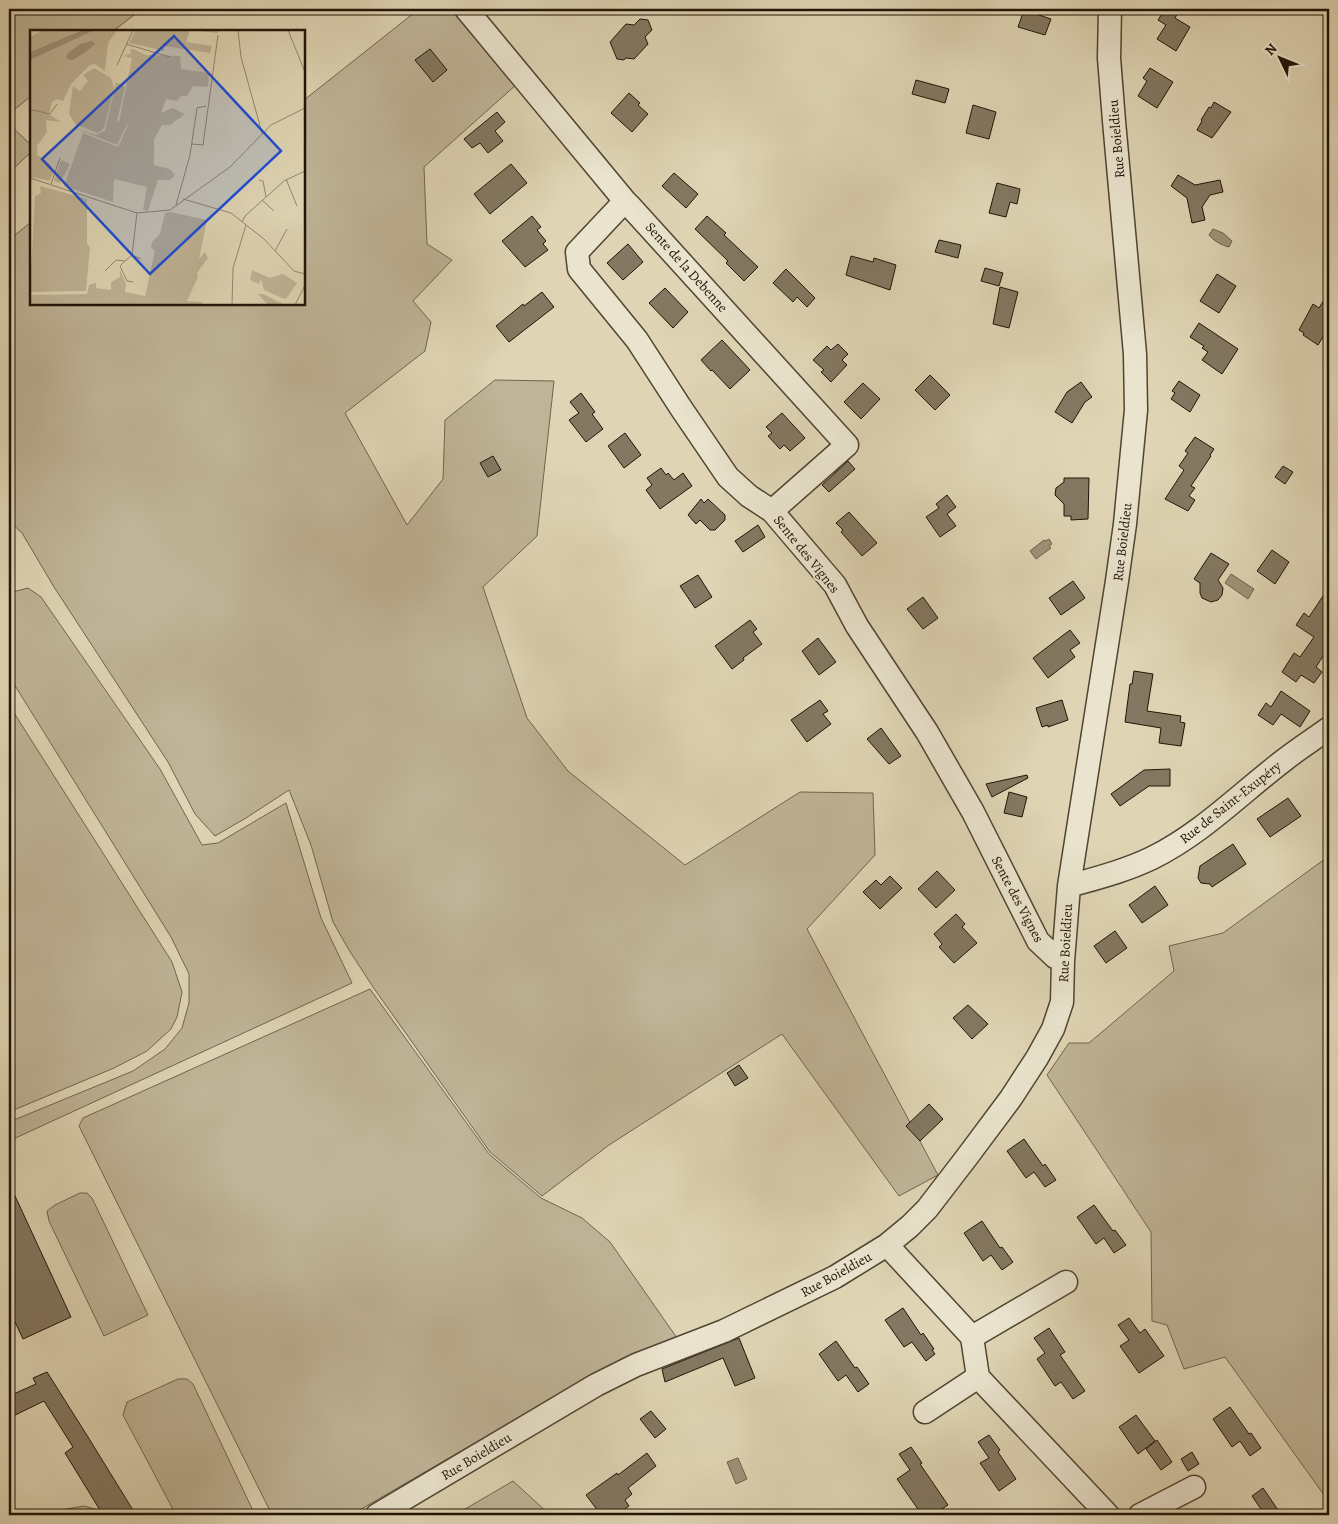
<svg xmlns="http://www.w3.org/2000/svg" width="1338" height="1524" viewBox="0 0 1338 1524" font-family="Alegreya,serif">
	<rect width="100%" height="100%" fill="#dfd5b4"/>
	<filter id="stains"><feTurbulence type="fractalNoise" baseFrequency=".004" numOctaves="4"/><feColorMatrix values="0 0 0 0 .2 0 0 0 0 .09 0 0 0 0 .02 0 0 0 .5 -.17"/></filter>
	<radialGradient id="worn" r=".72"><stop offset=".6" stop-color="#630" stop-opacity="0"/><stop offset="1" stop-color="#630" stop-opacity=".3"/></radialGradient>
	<!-- green -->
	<path fill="#bfb497" stroke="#70644f" d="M9,9H142L113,31H31V96L9,114Z
		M419,9H450L517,84L424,167L427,244L452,260L413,301L431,322L425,351L345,413L407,525L443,479L445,420L495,380L554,381L537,536L483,587L527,718L568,771L685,865L800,792L873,793L875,855L807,929L938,1175L899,1196L782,1034L609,1145L542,1196L490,1152L373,987L349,950L333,922L311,845L289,790L246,818L215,836L195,814L168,762L54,587L22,533L9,521V240L31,222V304H304V100Z
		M9,124L31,145V152L9,173Z
		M28,588L41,597L160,769L202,845L218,843L286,803L321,918L352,983L9,1141V1122L133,1071L165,1049L182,1028L189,1003V974L171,937L9,676V593Z
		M9,705L172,962L182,992L177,1017L171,1029L147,1051L114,1068L9,1112Z
		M1329,856V1502L1225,1357L1184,1369L1167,1325L1152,1321L1151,1232L1047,1075L1069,1043H1089L1174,971L1169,946L1223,933Z
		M370,989L489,1154L541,1198L582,1218L610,1242L677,1338L600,1370L351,1515H272L79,1126L83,1118Z
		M80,1193H87L92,1198L148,1315L104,1336L49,1221L47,1211L55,1205Z
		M178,1379H187L193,1384L255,1515H176L123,1415L127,1402Z
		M513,1481L550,1515H455Z
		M84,1506L117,1515H31Z"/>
	<!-- water -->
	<path fill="#9e9379" stroke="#6c604b" d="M1213,229L1223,233L1232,241L1229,247C1221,245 1214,241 1209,235Z
		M1049,539L1052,544L1049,546L1051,548L1036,559L1030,551L1044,540L1046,541Z
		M1231,574L1254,589L1248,599L1225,583Z
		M738,1458L747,1479L736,1484L727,1462Z"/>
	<!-- building -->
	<path fill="#837861" stroke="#201407" d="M1165,9H1180L1175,18L1190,27L1176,51L1157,39L1166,25L1158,20Z
		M1024,10L1051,19L1045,35L1018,27Z
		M640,19L648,20L652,30L645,37L648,44L634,59L626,58L624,60L617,59L610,42L626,24L634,25Z
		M430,49L447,70L433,82L415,60Z
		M1150,68L1173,82L1157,108L1138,96L1147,81L1143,78Z
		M916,80L949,89L945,103L912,94Z
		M629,93L640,103L638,105L648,114L632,132L611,113Z
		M1214,102L1231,112L1212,138L1197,130L1202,121L1201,120L1209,107L1211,108Z
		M973,105L996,112L989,139L966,133Z
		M497,112L505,122L495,131L503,141L488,153L480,143L472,148L464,139Z
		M511,164L527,183L490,214L474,194Z
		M674,173L698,194L686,208L662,186Z
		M1178,175L1195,185L1220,180L1223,192L1210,195L1202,207L1205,220L1192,223L1187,198L1171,186Z
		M997,183L1020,189L1017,204L1010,202L1006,217L989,213Z
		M532,216L541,227L537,230L546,241L543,244L548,250L525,267L502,241Z
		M707,216L726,233L724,235L758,267L744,281L726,263L728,261L695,229Z
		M939,240L961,245L958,258L935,252Z
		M628,244L643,262L623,280L607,263Z
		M851,256L873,262L874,258L896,265L890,290L846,275Z
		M985,268L1003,273L999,286L981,281Z
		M786,269L815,298L807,307L797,297L793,302L773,283Z
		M1217,274L1236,286L1219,313L1200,301Z
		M1000,287L1018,292L1009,328L993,324Z
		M665,288L688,312L673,328L649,303Z
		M542,292L554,307L509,342L496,326L523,304L524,306Z
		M1329,292V327L1318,345L1303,335L1304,333L1299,330L1313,304L1319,308Z
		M1199,323L1238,349L1222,374L1202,360L1208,352L1202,348L1204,346L1190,337Z
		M722,340L750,370L730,389L712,370L711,371L701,360Z
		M838,344L848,354L842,360L847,365L831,382L821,372L824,370L813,360L827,346L831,350Z
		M930,375L950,395L935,410L915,390Z
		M1179,381L1200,395L1190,412L1171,399L1175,393L1172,391Z
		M1081,382L1092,397L1085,402L1072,423L1055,412L1067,392Z
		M863,383L880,399L861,419L844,402Z
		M581,393L595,412L592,414L603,429L586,442L569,420L579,413L570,402Z
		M782,413L805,438L790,451L784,445L780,449L768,436L772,433L766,427Z
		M625,433L641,455L624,468L608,446Z
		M1195,437L1214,449L1210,455L1211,456L1191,486L1195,488L1189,496L1195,500L1188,511L1165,499L1184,470L1179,466L1188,453L1185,451Z
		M493,456L501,470L488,477L480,463Z
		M848,461L855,469L829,492L822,485Z
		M1283,466L1293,472L1285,484L1275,477Z
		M661,468L666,475L668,473L674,480L683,473L692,486L660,509L646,490L652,485L647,478Z
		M1064,478H1089L1088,519L1071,520V516H1064V504L1055,495L1056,488L1064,482Z
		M947,495L956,507L947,514L956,526L940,537L926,517L939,508L936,504Z
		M701,499L704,503L708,499L725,515V520L715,530H710L700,520L696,524L688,515Z
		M849,512L877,543L862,556L841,532L843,530L836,523Z
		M758,525L765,537L743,552L735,541Z
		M1272,550L1289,562L1275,584L1257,571Z
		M1211,553L1229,564L1218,580L1223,588L1222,595L1218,600L1211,602L1202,598L1200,593V583L1194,579Z
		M698,575L712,597L695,608L680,586Z
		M1073,581L1085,598L1061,615L1049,598Z
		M1329,587V647L1316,667L1322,672L1314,683L1301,675L1296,682L1282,672L1294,653L1300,657L1314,637L1296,625L1304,613L1309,617Z
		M923,597L938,618L923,629L907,609Z
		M750,620L757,629L753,632L762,644L743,658L744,660L732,669L715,646Z
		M1070,630L1080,643L1070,650L1075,657L1048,678L1033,658Z
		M818,638L836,662L819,675L802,651Z
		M1134,671L1153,674L1147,711L1181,716L1180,722L1185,723L1181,746L1159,743L1161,728L1125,722L1130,684H1132Z
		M1281,691L1310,711L1300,727L1281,714L1273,725L1258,715L1266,703L1271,707Z
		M820,700L828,711L823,714L831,724L807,742L791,720Z
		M1062,700L1068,720L1048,727V725L1042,727L1036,708Z
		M881,728L901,756L889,764L867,739Z
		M1170,769V786H1149L1120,806L1111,794L1144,770Z
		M1027,775L1028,778L992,797L986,784Z
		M1009,792L1027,797L1022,817L1004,813Z
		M1288,798L1301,816L1270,837L1257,819Z
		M1233,844L1246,864L1212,887L1210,884L1201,883L1198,878L1200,866Z
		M937,871L955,890L936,908L918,889Z
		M890,876L902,888L880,909L863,892L876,880L881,885Z
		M1155,886L1168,905L1142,923L1129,905Z
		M956,914L965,924L962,927L977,943L954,963L939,947L942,944L934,934Z
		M1115,931L1127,948L1106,963L1094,946Z
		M968,1005L988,1024L972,1039L953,1018Z
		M739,1065L748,1078L735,1086L727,1073Z
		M929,1104L943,1119L920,1141L906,1126Z
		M1024,1139L1043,1166L1045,1164L1056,1180L1045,1187L1034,1172L1026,1178L1007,1151Z
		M9,1183L71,1317L23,1339L9,1309Z
		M1094,1205L1113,1231L1115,1230L1126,1245L1114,1253L1104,1238L1096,1244L1077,1217Z
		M982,1221L1000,1248L1002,1247L1013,1262L1002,1270L991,1255L983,1261L964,1233Z
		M903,1308L921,1335L923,1333L934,1349L932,1350L935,1354L926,1361L912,1342L904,1347L885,1320Z
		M1129,1318L1140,1333L1145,1329L1164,1356L1139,1373L1120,1346L1129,1340L1118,1325Z
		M1049,1328L1065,1352L1060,1355L1085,1391L1073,1399L1061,1382L1055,1386L1037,1359L1045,1353L1034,1338Z
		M739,1338L755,1378L735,1386L723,1358L665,1382L662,1369Z
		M836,1341L855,1368L857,1367L869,1384L858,1392L846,1375L838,1381L819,1354Z
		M47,1372L88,1437L136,1515H103L65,1453L73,1447L44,1401L9,1418V1396L36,1384L33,1378Z
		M1230,1407L1249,1434L1251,1433L1261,1448L1250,1456L1240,1441L1232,1447L1213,1419Z
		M651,1411L666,1429L655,1438L640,1419Z
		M1136,1415L1155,1441L1138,1454L1119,1427Z
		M989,1435L1000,1450L998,1452L1016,1479L999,1491L980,1463L989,1458L978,1442Z
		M1157,1440L1172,1462L1161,1470L1146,1449Z
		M911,1447L922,1463L920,1464L948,1505L932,1515H922L897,1479L910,1470L899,1454Z
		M1192,1452L1199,1464L1188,1471L1181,1459Z
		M647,1453L656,1466L628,1488L632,1494L625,1500L629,1506L617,1515H601L586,1495L617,1473L618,1475Z
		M1263,1488L1278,1510L1271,1515H1265L1252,1496Z"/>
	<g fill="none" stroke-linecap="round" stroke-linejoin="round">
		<defs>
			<path id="minor" d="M466,9L625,201L629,205L847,445L772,511
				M625,201L577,252L579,269L637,340L681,408L728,477L749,496L772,511L835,585L857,626L927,732L973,812L1038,941L1055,957L1063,961
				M1069,886C1097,878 1125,871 1152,858C1201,834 1240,794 1283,761C1298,749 1314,739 1329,728
				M887,1245L972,1337L978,1377L1108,1515
				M972,1337L1066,1282
				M925,1412L978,1377
				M377,1515L596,1385L636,1365L724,1331L835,1277L887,1245L910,1226L927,1209L967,1157L1011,1098L1037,1058L1053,1029L1062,1002L1063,961L1069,886L1117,581L1125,524L1136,410L1135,354L1114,121L1109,58L1110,9
				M1140,1515L1194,1487"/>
		</defs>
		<!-- minor casing -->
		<use href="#minor" stroke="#504432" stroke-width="25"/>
		<!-- minor -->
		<use href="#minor" stroke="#eae4ce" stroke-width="22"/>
	</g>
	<g text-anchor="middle" stroke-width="4" stroke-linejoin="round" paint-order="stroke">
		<!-- street labels -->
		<g font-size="14" fill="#201407" stroke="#eae4ce">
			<text transform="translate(1116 139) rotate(-95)" y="5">Rue Boieldieu</text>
			<text transform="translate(687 267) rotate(48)" y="5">Sente de la Debenne</text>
			<text transform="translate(1122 542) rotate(-83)" y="5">Rue Boieldieu</text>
			<text transform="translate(807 554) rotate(51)" y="5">Sente des Vignes</text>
			<text transform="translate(1230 802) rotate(-38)" y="5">Rue de Saint-Exupéry</text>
			<text transform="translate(1018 899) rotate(62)" y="5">Sente des Vignes</text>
			<text transform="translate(1065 943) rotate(-87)" y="5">Rue Boieldieu</text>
			<text transform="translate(836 1274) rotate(-29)" y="5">Rue Boieldieu</text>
			<text transform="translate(476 1456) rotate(-31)" y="5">Rue Boieldieu</text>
		</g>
	</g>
	<!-- overview -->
	<g transform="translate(30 30)">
		<rect width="275" height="275" fill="#dfd5b4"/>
		<path d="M13,0H51L0,22V7ZM65,0H87L78,13L75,41L65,34L60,35L41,54L33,71L27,69L22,72L19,84L31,92L16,90L17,102L7,116V125L20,134L24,142L19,151L3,147L0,155V30ZM106,0H188V3L160,0L156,12L182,16L180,23L134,16V21L99,13ZM103,19L116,25L150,26L151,39L179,43L178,57L163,56L157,66H151L147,71L136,69L131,83L143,78L155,84L140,95H132L124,109V135L140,139L145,145L140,150H128L118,181L113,180L117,157L84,149L83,172L34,156L53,103L88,117L98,95L89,92L102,28L94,26L102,23L100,20ZM64,38L81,48L84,58L74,98L68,103L45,94L39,84L43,56L50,61L58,51L53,45ZM86,52L95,57L87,91L97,95L87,115L45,98L66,105L75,101ZM31,130L40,134L30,153L24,151ZM10,156L57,169V214L60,217L56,261L0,262L5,166L11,163ZM140,182L177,190L169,229L175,222L178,228L167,243L168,247L157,271L173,272L171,275H0V265L57,264L59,255L66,253V258L81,260V252L90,247V240L96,254L95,262L115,266L125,221L121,218L122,212L130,204L135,183ZM222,240L240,248L253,244L267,253L256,269L252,268L234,260L231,249L229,254L220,250ZM228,264H233L255,275H238Z" fill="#bfb497"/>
		<path d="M52,0H65L0,30V22ZM62,11L65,14L57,21L43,30L37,29V24L50,14Z" fill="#9e9379"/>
		<path fill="none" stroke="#93886f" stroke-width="1" d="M208,0L211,27L232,103M258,0L275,42M96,14L140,27M87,35L103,0M0,82L3,80L20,84L27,74M162,114L173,115L188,5M0,148L107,183L140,180L200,137L241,95L275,78M256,149L267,176M229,150L233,151L236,167M21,154L30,128M153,169L201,183L234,209L264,241L275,244M232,170L244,181M146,175L160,125L167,78L176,76M107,183L102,225L111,229M212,192L215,186L254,151L275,141M245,221L257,199M95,231L90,236L97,251L103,252M75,241L86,230L95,231L102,225M202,275L203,238L216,195M265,275L275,255"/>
		<path fill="#1d4ed8" fill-opacity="0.15" stroke="#1d4ed8" stroke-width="2.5" d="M144,6L251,121L120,244L12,129Z"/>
		<rect width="275" height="275" fill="none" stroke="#201407" stroke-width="2.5"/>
	</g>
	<!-- margin -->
	<rect width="1338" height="1524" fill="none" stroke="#dfd5b4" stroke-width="30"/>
	<rect x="10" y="10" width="1318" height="1504" fill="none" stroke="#201407" stroke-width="2.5"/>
	<rect x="15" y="15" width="1308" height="1494" fill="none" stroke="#201407"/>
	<!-- north arrow -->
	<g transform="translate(1280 58) rotate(313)" stroke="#eae4ce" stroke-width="4" paint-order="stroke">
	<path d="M0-4L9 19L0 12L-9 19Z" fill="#201407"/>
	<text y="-8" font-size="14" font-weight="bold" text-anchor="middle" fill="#201407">N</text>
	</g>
	<rect width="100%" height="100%" filter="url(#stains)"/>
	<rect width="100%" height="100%" fill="url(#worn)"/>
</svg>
